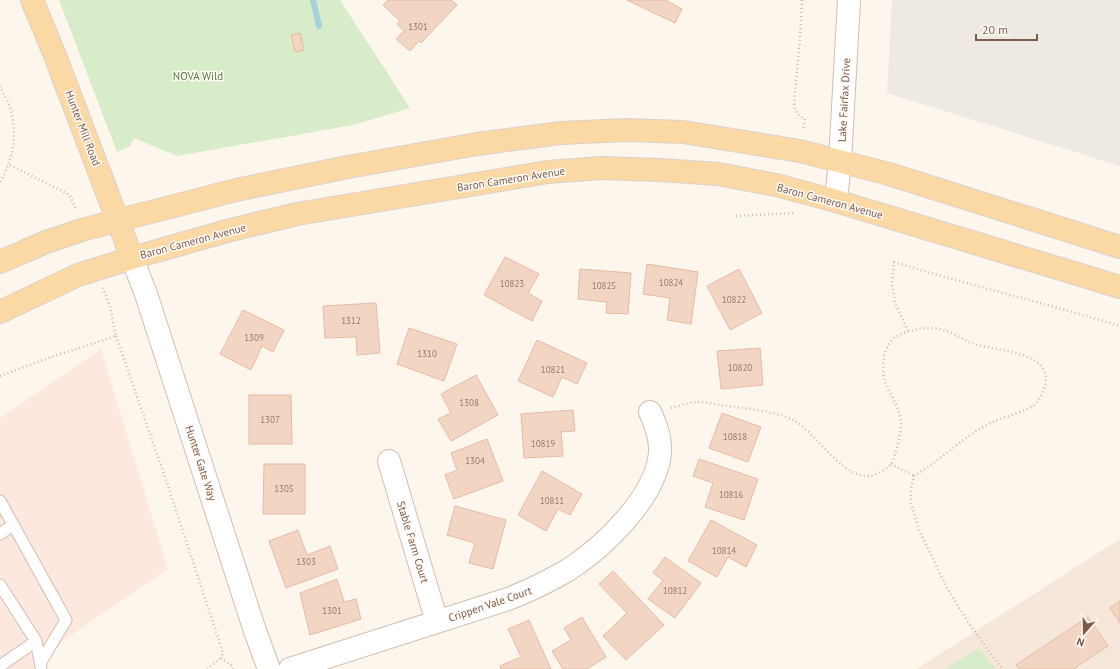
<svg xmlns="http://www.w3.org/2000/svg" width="1120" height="669" viewBox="0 0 1120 669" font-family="'PT Sans',sans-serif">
	<rect width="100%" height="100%" fill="#fdf6ec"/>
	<!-- residential -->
	<path fill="#f5e8da" d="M1120,539V669H916Z"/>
	<!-- commercial -->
	<path fill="#fde8e0" d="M101,349L168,569L38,658L42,669H0V418Z"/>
	<!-- industrial -->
	<path fill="#efe9e4" d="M892,0H1120V166L887,93Z"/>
	<!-- green -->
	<path fill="#d8ecc9" d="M59,0H340L410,108L353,125L177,156L134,138L130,146L117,152Z
		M979,648L996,669H945Z"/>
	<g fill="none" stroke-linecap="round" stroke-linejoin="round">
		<!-- stream -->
		<path stroke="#a5d3da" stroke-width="6" d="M313,0L319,26"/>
	</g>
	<!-- building -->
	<path fill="#f3d5c3" stroke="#e6bba3" d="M388,0H451L457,5L421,43L419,41L410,51L396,39L404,31L397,24L400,21L383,5Z
		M627,0H668L667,1L682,9L675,23Z
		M300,33L304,50L295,52L291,35Z
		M505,257L539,274L528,293L542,301L532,321L484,295Z
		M647,264L698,272L691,324L667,320L670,298L643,294Z
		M580,269L631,273L628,314L606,313L607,302L578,299Z
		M739,269L762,313L730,330L707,286Z
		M376,303L380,353L357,355L356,337L325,338L323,306Z
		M243,310L284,330L273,352L262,346L251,370L220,354Z
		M409,328L457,344L444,381L397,364Z
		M537,340L587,363L577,384L562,377L553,397L518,381Z
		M760,348L763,385L721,389L717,351Z
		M476,375L498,415L451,441L438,419L451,413L441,394Z
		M249,395H291L292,444H249Z
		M573,410L575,431L561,432L563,456L524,458L521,414Z
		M722,413L761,427L748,462L709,448Z
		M487,439L503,481L454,499L445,475L457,470L451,453Z
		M699,459L758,479L744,520L705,507L713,483L693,476Z
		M264,464H305V514H263Z
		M542,471L582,494L570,515L558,509L546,531L518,515Z
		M455,506L506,520L493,569L469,563L475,543L447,535Z
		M711,520L757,545L746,567L728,557L717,577L688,561Z
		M298,530L307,555L330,546L338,569L286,588L269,541Z
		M665,557L701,583L675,618L648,599L663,580L653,573Z
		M613,571L664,625L626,660L603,636L627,613L599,584Z
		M337,579L344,602L356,599L361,619L310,635L300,593Z
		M1120,601V623L1110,608Z
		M582,617L606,657L587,669H563L552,651L571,640L564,628Z
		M1088,617L1108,646L1073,669H1019L1016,665Z
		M529,620L551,669H501L500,666L521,657L508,629Z"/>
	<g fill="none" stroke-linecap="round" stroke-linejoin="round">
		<defs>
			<path id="service" d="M0,501L66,620L41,662
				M0,534L13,525
				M0,585L36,641L41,666
				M0,666L36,641"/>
			<path id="minor" d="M836,201L840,161L849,0
				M132,258L146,294L255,631L269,669
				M389,461L437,622
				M290,669L508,599C529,591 549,581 568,570C604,547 656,497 660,453C661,438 656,425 650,412"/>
			<path id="primary" d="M32,0L54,53L132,258
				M0,262L46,242L85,229L236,190L348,167L477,144L561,133L626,130L683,132L800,151L889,174L1120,247
				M0,312L78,275L132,258L227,231L297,214L548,172L602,168L660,170L718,174L776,185L836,201L1120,287"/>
		</defs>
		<!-- service casing -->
		<use href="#service" stroke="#d1beb0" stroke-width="13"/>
		<!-- minor casing -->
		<use href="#minor" stroke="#d1beb0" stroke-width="24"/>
		<!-- primary casing -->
		<use href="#primary" stroke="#dad1cd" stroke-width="24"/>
		<!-- path -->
		<path stroke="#d9b8a5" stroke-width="2.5" stroke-dasharray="1 3" stroke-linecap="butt" d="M802,0L800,38L794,103C795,112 797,115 805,119L803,130
			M0,86C4,95 10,105 12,114C17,141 12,159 0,183
			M10,165L70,195L76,210
			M736,216L794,213
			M908,331L895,303L892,283L894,262C969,285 1045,303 1120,326
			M116,336L165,477L223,653L221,658L232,666L233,669
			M0,376L51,357L116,336L110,307L103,288
			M671,408C680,406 690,402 699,402C706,402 714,404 721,405C742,408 777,411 795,421C817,434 842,478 869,476C876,475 886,470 891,464C895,458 901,433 901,426C902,409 890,396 885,382C881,368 883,344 897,336C904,332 911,331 918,329C926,328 936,327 943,330C952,332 961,338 969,342C990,351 1025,349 1041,366C1050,376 1045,392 1037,402C1031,411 1005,416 995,421C965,434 942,460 914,476L911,488V503L919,530L947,588L968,622L1002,669
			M891,464L914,476
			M207,669L221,658"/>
		<!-- service -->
		<use href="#service" stroke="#fff" stroke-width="11"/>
		<!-- minor -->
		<use href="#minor" stroke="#fff" stroke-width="22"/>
		<!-- primary -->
		<use href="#primary" stroke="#fbd9a5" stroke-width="22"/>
	</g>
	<g text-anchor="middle" stroke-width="3" stroke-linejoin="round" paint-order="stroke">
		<!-- number labels -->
		<g font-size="9" fill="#987a6a">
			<text x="418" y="30">1301</text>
			<text x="671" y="286">10824</text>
			<text x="512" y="287">10823</text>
			<text x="604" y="289">10825</text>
			<text x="734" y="303">10822</text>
			<text x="351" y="324">1312</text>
			<text x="254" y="341">1309</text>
			<text x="427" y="357">1310</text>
			<text x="740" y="371">10820</text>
			<text x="553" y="373">10821</text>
			<text x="469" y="406">1308</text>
			<text x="270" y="423">1307</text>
			<text x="735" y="440">10818</text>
			<text x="543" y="447">10819</text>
			<text x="475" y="464">1304</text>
			<text x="284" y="492">1305</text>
			<text x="731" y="498">10816</text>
			<text x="552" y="504">10811</text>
			<text x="724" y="554">10814</text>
			<text x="306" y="565">1303</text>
			<text x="675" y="594">10812</text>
			<text x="332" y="614">1301</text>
		</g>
		<!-- park labels -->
		<g font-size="11" fill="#537a41" stroke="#fffaf3">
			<text x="198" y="80">NOVA Wild</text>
		</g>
		<!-- street labels -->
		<g font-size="11" fill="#7a5c4d" stroke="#fffaf3">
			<text transform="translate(844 100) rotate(-87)" y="4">Lake Fairfax Drive</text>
			<text transform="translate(83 128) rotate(69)" y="4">Hunter Mill Road</text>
			<text transform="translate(511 179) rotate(-9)" y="4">Baron Cameron Avenue</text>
			<text transform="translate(830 201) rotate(15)" y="4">Baron Cameron Avenue</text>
			<text transform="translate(193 241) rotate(-15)" y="4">Baron Cameron Avenue</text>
			<text transform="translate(201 463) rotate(72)" y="4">Hunter Gate Way</text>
			<text transform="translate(413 542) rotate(73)" y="4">Stable Farm Court</text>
			<text transform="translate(490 604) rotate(-19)" y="4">Crippen Vale Court</text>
		</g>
	</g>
	<!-- north arrow -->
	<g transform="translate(1084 633) rotate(200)" stroke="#fffaf3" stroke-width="3" paint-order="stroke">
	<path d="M0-3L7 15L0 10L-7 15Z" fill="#7a5c4d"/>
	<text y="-6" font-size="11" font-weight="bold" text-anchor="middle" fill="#7a5c4d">N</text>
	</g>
	<!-- scale -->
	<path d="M976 34v6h61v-6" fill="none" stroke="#7a5c4d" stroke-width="2"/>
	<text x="982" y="34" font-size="12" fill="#7a5c4d" stroke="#fffaf3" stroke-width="3" paint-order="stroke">20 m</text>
</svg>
